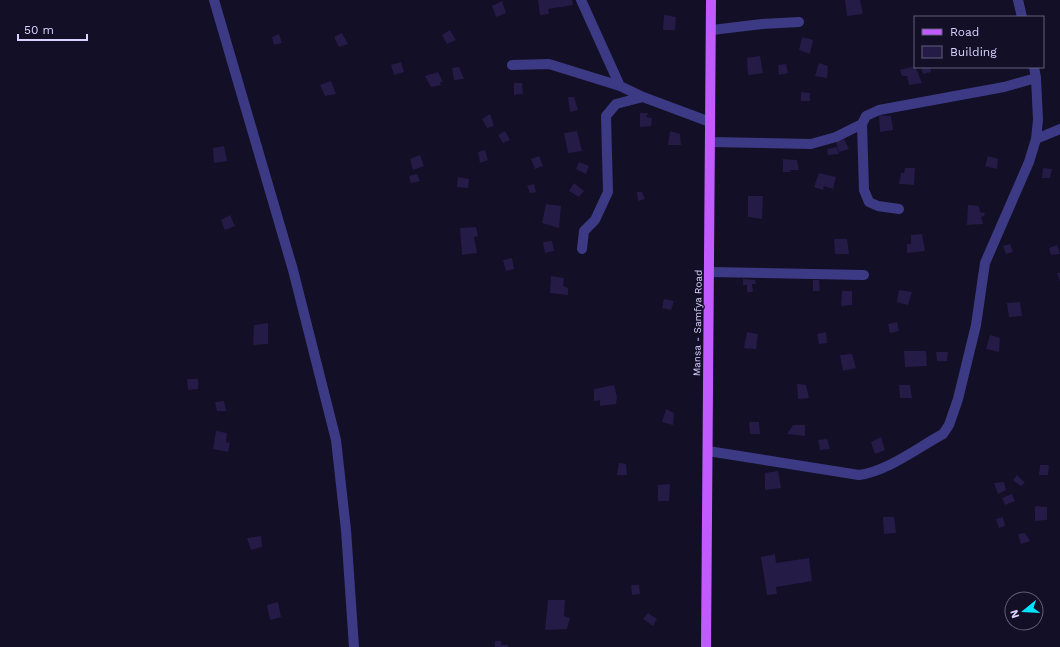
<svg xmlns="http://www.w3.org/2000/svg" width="1060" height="647" viewBox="0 0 1060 647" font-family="'Work Sans',sans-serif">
	<rect width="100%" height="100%" fill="#130f26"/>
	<!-- building -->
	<path fill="#241b47" d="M538,0H572L573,5L548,9L549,14L540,15Z
		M845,0H860L863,14L847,16Z
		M502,1L506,13L496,17L492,6Z
		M664,15L676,17L675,30H663Z
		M450,30L456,40L447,44L442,35Z
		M342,33L348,44L339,47L334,37Z
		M279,34L282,43L274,45L272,37Z
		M802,37L813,40L810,54L799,50Z
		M760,56L763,73L748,75L747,58Z
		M401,62L404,72L394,75L391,65Z
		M819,63L828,66L827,78L815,76Z
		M786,64L788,73L779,75L778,65Z
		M915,66L922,83L909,85L907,76H902L900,70Z
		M459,67L464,79L454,80L452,68Z
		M921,67H930L931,72L923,74Z
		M438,72L443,82H440L441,85L431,87L425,76Z
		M331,81L336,94L325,96L320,85Z
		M514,83H522L523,94L514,95Z
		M801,92L810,93V101H801Z
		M568,97H574L578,110L570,112Z
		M640,113H648L646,117L652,118L651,126L640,127Z
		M490,114L494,126L487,128L482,119Z
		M879,115L891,116L893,130L880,132Z
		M505,131L510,140L503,143L498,135Z
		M577,131L582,151L568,153L564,133Z
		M670,131L680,134L681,145H668Z
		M844,139L849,149L839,152L836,142Z
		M224,146L227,161L214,163L213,148Z
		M837,147L839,154L828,155L827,149Z
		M485,150L488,160L480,163L478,152Z
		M420,155L424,166L413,170L410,159Z
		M539,156L543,166L535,169L531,159Z
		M988,156L998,159L997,169L985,166Z
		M783,159L797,160L799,170H790L791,172H783Z
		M579,162L589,166L586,174L576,169Z
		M905,168H915L914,185L899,184L901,173H904Z
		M1043,168L1052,169L1050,178H1042Z
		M819,173L836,177L833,189L824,186L823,190L814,187Z
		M417,174L420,181L411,183L409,176Z
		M458,177L469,179L468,188L457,187Z
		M574,183L584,191L579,197L569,191Z
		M534,184L536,192L530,193L527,186Z
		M637,192H642L645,199L638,201Z
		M748,196H763L762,219L748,217Z
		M546,204L561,206L559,228L542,223Z
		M968,205L979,206L980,212L985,213L984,216L981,217L983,224L967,225Z
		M230,215L235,226L225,230L221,220Z
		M476,227L478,236L474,237L477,253L462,255L460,228Z
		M922,234L925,251L907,253V244H911V235Z
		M834,239H847L849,254H835Z
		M552,241L554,251L545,253L543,242Z
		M1010,244L1013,252L1006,254L1003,246Z
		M1057,245L1060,254L1051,255L1049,248Z
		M512,258L514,269L506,271L503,260Z
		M1057,273H1060V282Z
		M551,276L564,278L563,286L568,288V295L550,293Z
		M743,279L755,280L756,284H752L753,292H747V285H743Z
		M813,280H819L820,291H813Z
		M899,290L912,292L908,305L897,302Z
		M842,291H852V305L841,306Z
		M664,299L674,301L671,310L662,308Z
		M1020,302L1022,316L1009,317L1007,303Z
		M897,322L899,331L890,333L888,324Z
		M268,323V344L253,345L254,325Z
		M747,332L758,334L756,349L744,348Z
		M826,332L827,343L819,344L817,334Z
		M990,335L1000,338L999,352L986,349Z
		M904,351H926L927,366L905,367Z
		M936,352H948L947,361H937Z
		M852,354L856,368L843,371L840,355Z
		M187,379H198V389L188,390Z
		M797,384L806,385L809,398L798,399Z
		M614,385L617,397L616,404L600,406V400L594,401V389Z
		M899,385H910L912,398H900Z
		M224,401L226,411H217L215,402Z
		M666,409L674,413L673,425L662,422Z
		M749,422H759L760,434H750Z
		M793,425H805V436L787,434Z
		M216,431L227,433L226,442L230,443L228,452L213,449Z
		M881,437L885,450L875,454L871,442Z
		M827,439L830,449L820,450L818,440Z
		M619,463L626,464L627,475H617Z
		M1040,465H1049L1048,475H1039Z
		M778,471L781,488L765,490V473Z
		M1017,475L1025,483L1021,486L1013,480Z
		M1004,482L1006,490L998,494L994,483Z
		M670,484L669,501H658V485Z
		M1012,494L1015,501L1005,505L1002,498Z
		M1035,506L1047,507V520L1035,521Z
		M883,517H894L896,533L884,534Z
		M1003,517L1005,526L999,528L996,519Z
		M1025,533L1030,541L1021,544L1018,534Z
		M261,536L262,547L251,550L247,538Z
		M775,554L776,563L809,558L812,581L776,587L777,594L767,595L761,557Z
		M631,585H639L640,594L632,595Z
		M548,600H565L564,616L570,618L567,629L545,630Z
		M278,602L281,617L270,620L267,605Z
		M648,613L657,619L653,626L643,619Z
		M495,641H501V645H508V647H495Z"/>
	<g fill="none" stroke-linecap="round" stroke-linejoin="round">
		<!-- minor -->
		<path stroke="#3d3a85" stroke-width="10" d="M214,0L293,270L336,440L346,530L354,647
			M581,0L620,86
			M1018,0L1022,17
			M712,30L762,24L799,22
			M512,65L549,64L620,86L643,97L710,122
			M862,124L864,190L869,202L878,206L899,209
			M1036,139L1060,129
			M710,142L811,144L836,137L862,124L866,116L879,110L1004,87L1036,78
			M582,249L584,231L595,220L608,192L606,116L616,104L643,97
			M710,272L864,275
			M708,451L859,475C888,471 917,448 943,434L949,425L958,399L976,325L985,263L1029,162L1036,139L1038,120L1036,78L1034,67"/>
		<!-- major -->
		<path stroke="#c25bff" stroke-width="10" d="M706,647L711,0"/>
	</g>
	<g text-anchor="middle" stroke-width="3" stroke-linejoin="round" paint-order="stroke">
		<!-- street labels -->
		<g font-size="10" fill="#d9d4ff" stroke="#130f26">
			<text transform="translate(697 323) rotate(-89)" y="4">Mansa - Samfya Road</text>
		</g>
	</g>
	<!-- legend -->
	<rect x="914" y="16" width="130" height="52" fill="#130f26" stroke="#625e7d"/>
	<rect x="922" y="29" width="20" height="6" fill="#c25bff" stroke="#625e7d"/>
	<text x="950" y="36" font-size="12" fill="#d9d4ff">Road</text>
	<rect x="922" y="46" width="20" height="12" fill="#241b47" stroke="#625e7d"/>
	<text x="950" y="56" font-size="12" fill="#d9d4ff">Building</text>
	<!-- north arrow -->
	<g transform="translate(1024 611) rotate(252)"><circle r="19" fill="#130f26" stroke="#625e7d"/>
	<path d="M0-3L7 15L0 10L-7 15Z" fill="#00e5ff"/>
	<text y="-6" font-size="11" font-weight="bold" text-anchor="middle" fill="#d9d4ff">N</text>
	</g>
	<!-- scale -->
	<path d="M18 34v6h69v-6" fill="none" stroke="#d9d4ff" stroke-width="2"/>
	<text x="24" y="34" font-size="12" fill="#d9d4ff" stroke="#130f26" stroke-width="3" paint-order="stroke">50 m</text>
</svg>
